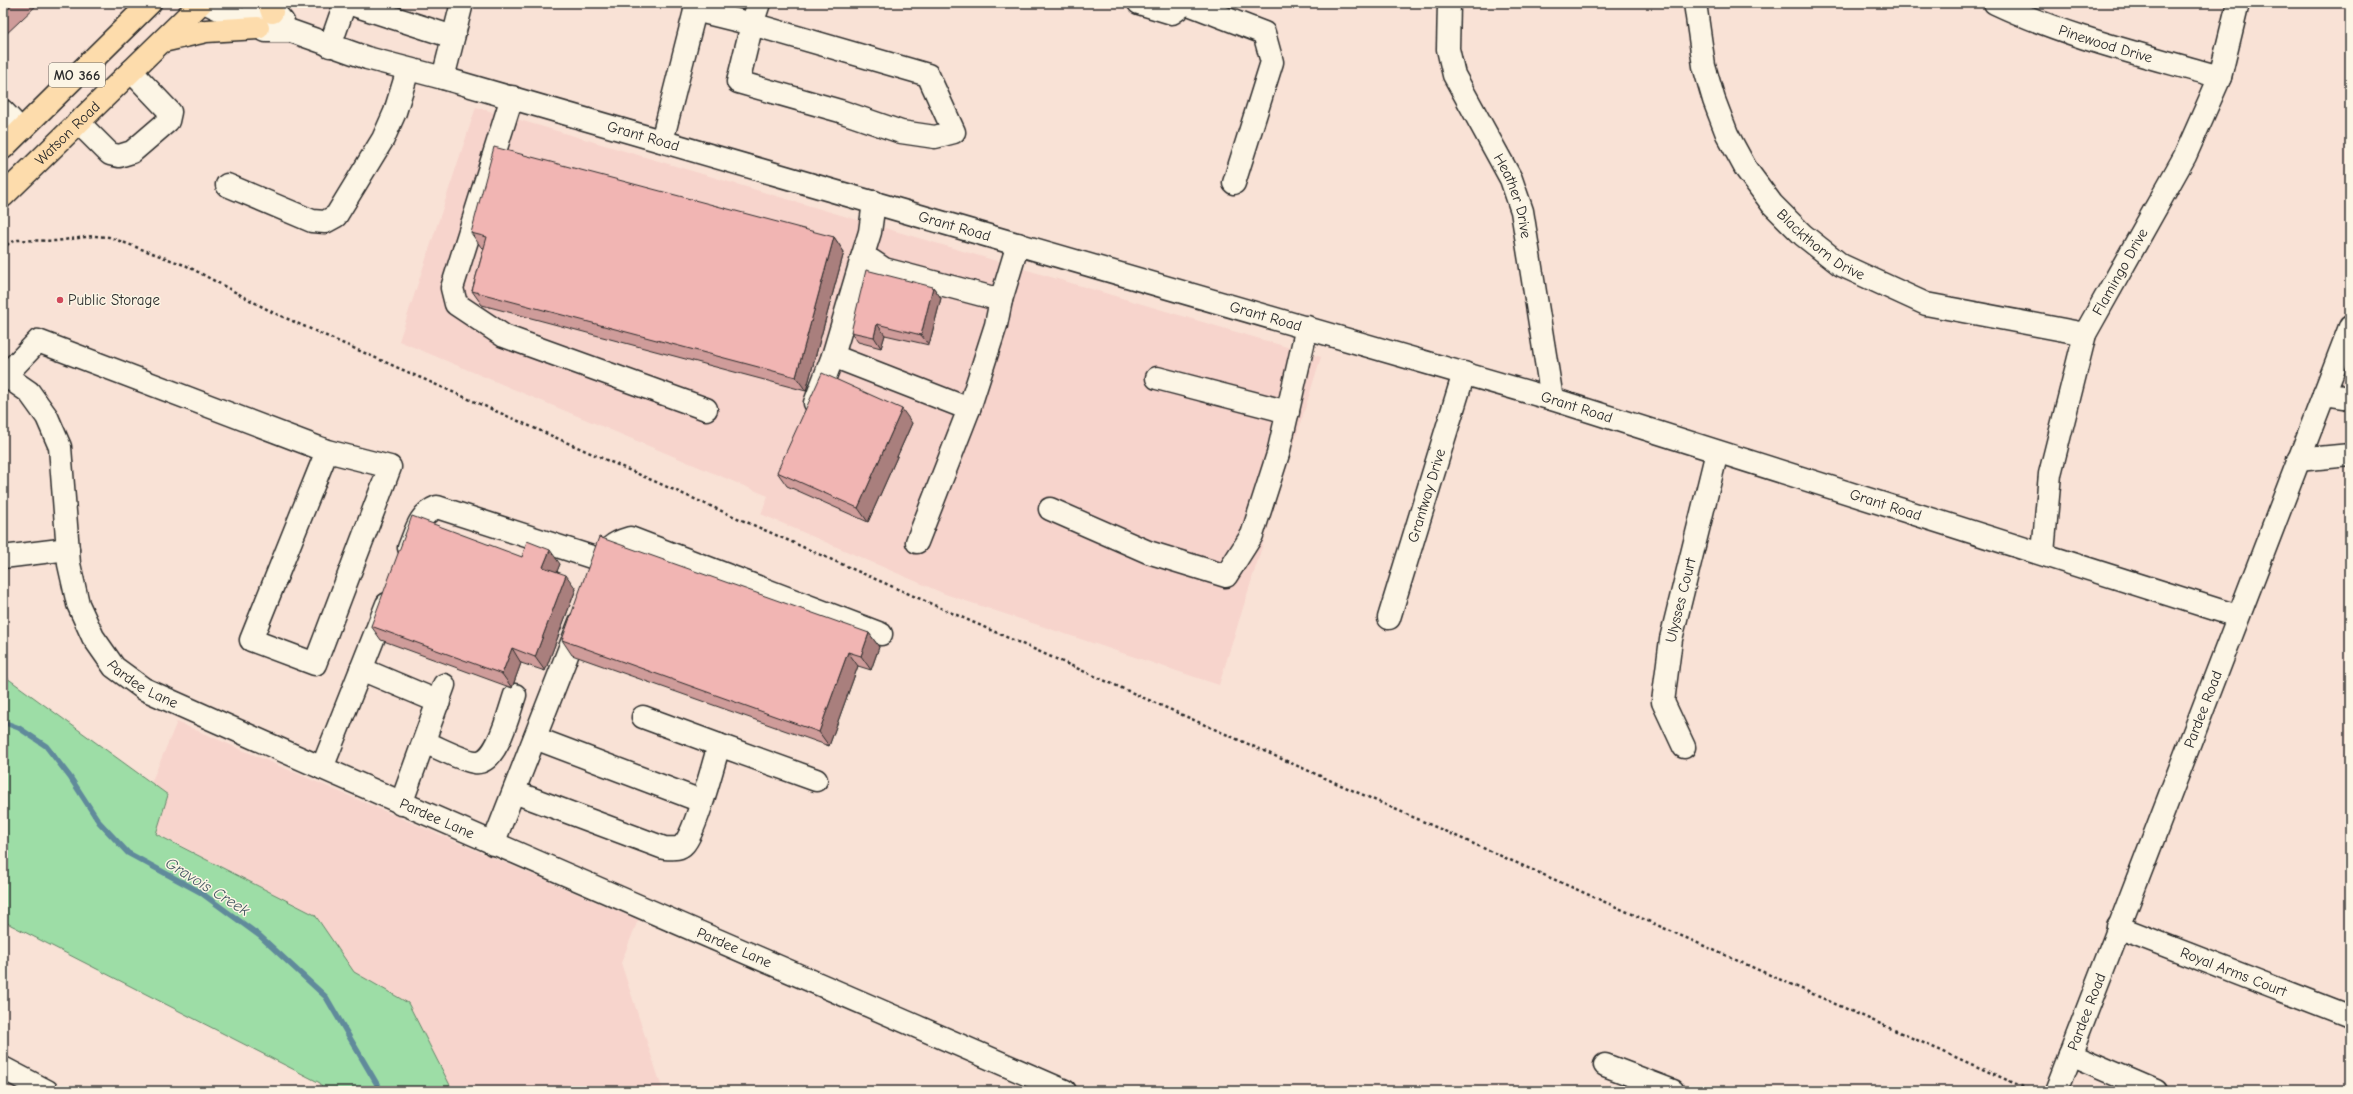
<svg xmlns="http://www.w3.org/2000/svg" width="2353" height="1094" viewBox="0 0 2353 1094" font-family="'Comic Neue',sans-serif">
	<rect width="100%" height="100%" fill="#f9e2d6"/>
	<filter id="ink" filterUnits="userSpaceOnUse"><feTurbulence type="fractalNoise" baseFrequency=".025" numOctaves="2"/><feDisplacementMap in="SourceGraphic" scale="8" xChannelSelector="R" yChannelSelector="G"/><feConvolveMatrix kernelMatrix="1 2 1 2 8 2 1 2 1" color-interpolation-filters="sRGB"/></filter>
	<g filter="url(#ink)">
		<!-- built -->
		<path fill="#f7d4cc" d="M476,107L1321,357L1219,685L945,594L761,514L768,496L399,341Z
			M177,722L638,920L621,963L663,1091H453L408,1003L354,972L315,915L156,833L168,796L151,783Z"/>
		<!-- green -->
		<path fill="#9ddda6" stroke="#648468" d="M3,675L168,795L156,834L315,915L354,972L408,1003L453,1091H324L320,1083L3,921Z"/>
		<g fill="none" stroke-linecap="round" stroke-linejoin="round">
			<!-- stream -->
			<path stroke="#608a9b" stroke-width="5.5" d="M3,722L19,728L46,746L70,777L99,822L128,853L200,892L260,936L326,997L381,1091"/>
			<defs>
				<g id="minor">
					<path id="s1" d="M206,3L266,31H291L367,58L443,78L1552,399L2237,616"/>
					<path d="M253,3L277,15L283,22"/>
					<path d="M348,3L453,37"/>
					<path d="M1139,3L1172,13L1186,3"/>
					<path d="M1186,3L1264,33L1272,62L1234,183"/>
					<path id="s2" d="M1449,3L1448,49L1454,75L1511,179L1522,211L1552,399"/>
					<path id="s3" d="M1695,3L1704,66L1714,100L1727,134L1746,169L1772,204L1803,235L1841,265L1926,304L2085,334"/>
					<path id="s4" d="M1995,3C2067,37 2144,55 2220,77"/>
					<path d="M695,10L752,24L759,3"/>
					<path d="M752,24L928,75L954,132L935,137L901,132L840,111L738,82Z"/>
					<path d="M330,46L345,3"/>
					<path d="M443,78L462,3"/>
					<path d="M512,97L452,288L456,304L504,336L706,409"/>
					<path d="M3,111L21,130"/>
					<path d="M78,122L110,154L119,156L132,152L168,121L170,112L131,71"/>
					<path d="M662,141L697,3"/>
					<path d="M227,185L312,221L325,222L336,216L383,139L395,112L408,70"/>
					<path d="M874,202L870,232L862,258L872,261L884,269L1001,300L1018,244"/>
					<path d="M833,356L969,409L917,542"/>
					<path id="s5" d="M3,374L29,392L47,417L60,447L69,564L78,604L93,637L114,667L144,689C450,826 758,957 1065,1091"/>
					<path d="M3,378L38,341L327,451L251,640L315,664L390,467L327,451"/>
					<path d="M1157,378L1288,412"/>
					<path d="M2324,394L2350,398"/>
					<path d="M815,403L833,356L862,258"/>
					<path d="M969,409L996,325L1001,300"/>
					<path d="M2298,460L2350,455"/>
					<path d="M1050,509L1148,552L1226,576L1252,535L1278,454L1307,327"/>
					<path d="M409,548C416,531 419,514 437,507L604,561"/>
					<path id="s6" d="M2043,553L2050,474L2085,334L2185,156L2220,77L2238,3"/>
					<path d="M3,557L68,549"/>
					<path d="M601,567C609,548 609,544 630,538L881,634"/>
					<path id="s7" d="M1389,618L1464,373"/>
					<path d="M361,669L439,702"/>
					<path d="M643,717L719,745"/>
					<path d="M535,738L701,801"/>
					<path d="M424,742C437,747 463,761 475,762C497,765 509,712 515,695"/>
					<path id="s8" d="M1684,747L1663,702L1671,639L1717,452"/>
					<path d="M322,768L387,604"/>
					<path d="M514,792L664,848C671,848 679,850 684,844C696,831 713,765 719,745L816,780"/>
					<path d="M401,804L444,685"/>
					<path d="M493,844L580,622"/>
					<path id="s9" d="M2118,927L2350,1017"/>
					<path d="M2070,1054L2156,1091"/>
					<path d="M1605,1065L1673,1091"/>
					<path d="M3,1068L47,1091"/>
					<path id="s10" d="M2056,1091L2350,327"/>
				</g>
				<g id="major">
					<path d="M269,3L272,12"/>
					<path d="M163,41L206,31L258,28"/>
					<path d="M3,148L150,3"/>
					<path id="s11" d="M3,196L201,3"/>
				</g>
			</defs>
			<!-- minor casing -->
			<use href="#minor" stroke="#2b2b2b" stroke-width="25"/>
			<!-- major casing -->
			<use href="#major" stroke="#2b2b2b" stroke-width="25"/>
			<!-- path -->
			<path stroke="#2b2b2b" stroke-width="2.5" stroke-dasharray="3 3" stroke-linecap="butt" d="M3,250L9,243L18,240L56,241L93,236L109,237L187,266L272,312L2032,1091"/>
			<!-- minor -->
			<use href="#minor" stroke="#fcf5e5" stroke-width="22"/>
			<!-- major -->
			<use href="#major" stroke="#fddcac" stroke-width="22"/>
		</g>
		<!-- wall -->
		<path fill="#cf9c9a" stroke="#2b2b2b" d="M3,3H39L3,37Z
			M471,233L834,237L844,252L806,391L482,305L472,291L484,248L481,247Z
			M933,287L941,298L929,345L885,335L881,348L858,342L851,332Z
			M912,423L868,522L787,486L777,472Z
			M522,557L560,564L557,571L576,589L545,671L521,663L512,688L381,640L371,626Z
			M869,633L879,647L871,670L858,666L829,746L572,655L562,640Z"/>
		<!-- shaded-wall -->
		<path fill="#a97f7d" stroke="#2b2b2b" d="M834,237L844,252L806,391L796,377Z
			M933,287L941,298L929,345L921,335Z
			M877,324L885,335L881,348L874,337Z
			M902,409L912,423L868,522L858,508Z
			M550,550L560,564L553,581L543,567Z
			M566,575L576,589L545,671L535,657Z
			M869,633L879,647L871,670L861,656Z
			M512,648L521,663L512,688L502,674Z
			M848,652L858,666L829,746L819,732Z"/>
		<!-- building -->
		<path fill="#f1b5b3" stroke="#2b2b2b" d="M3,3H14L3,13Z
			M494,147L834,237L796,377L472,291L487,237L471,233Z
			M866,270L933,287L921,335L877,324L874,337L851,332Z
			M822,373L902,409L858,508L777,472Z
			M412,516L522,557L527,541L550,550L543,567L566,575L535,657L512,648L502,674L371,626Z
			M599,537L869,633L861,656L848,652L819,732L562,640Z"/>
	</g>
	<!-- markers -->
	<circle fill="#d1495b" stroke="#fcf5e5" stroke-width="1.5" cx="60" cy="300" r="4"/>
	<g text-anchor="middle" stroke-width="3" stroke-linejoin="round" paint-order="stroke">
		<!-- shield labels -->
		<rect fill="#fcf5e5" stroke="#6a6863" stroke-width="1" x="49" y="63" width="56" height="24" rx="3"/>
		<g font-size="14" font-weight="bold" fill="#2b2b2b">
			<text x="77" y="80">MO 366</text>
		</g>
		<!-- street labels -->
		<g font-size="15" fill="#2b2b2b" stroke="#fcf5e5">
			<text dy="5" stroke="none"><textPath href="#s4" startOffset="118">Pinewood Drive</textPath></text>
			<text dy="5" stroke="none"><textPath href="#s11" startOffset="90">Watson Road</textPath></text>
			<text dy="5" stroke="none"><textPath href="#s1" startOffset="459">Grant Road</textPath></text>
			<text dy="5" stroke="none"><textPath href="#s2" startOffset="208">Heather Drive</textPath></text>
			<text dy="5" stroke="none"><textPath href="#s1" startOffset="783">Grant Road</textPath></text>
			<text dy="5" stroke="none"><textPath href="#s3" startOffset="283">Blackthorn Drive</textPath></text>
			<text dy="5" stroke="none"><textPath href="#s6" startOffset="295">Flamingo Drive</textPath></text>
			<text dy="5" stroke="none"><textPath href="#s1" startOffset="1107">Grant Road</textPath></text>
			<text dy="5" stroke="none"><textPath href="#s1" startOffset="1431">Grant Road</textPath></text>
			<text dy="5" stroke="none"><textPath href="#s7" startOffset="128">Grantway Drive</textPath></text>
			<text dy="5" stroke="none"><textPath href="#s1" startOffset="1755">Grant Road</textPath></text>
			<text dy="5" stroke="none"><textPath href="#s8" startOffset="153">Ulysses Court</textPath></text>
			<text dy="5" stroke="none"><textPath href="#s5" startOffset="360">Pardee Lane</textPath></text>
			<text dy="5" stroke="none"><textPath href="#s10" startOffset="409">Pardee Road</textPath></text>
			<text dy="5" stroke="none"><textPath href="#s5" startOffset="684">Pardee Lane</textPath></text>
			<text dy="5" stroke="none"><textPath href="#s5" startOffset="1008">Pardee Lane</textPath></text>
			<text dy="5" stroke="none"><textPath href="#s9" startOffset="124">Royal Arms Court</textPath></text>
			<text dy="5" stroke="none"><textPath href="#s10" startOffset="85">Pardee Road</textPath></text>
		</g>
		<!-- poi labels -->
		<g font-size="15" fill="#2b2b2b" stroke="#fcf5e5" text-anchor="start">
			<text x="68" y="305">Public Storage</text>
		</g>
		<!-- water labels -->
		<g font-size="16" font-style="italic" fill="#465a63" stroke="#fcf5e5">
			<text transform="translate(208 886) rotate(32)" y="6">Gravois Creek</text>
		</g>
	</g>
	<!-- margin -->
	<rect width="2353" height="1094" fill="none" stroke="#fcf5e5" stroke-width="16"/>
	<rect x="8" y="8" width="2337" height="1078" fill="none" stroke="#2b2b2b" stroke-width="1.5" filter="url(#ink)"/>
</svg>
